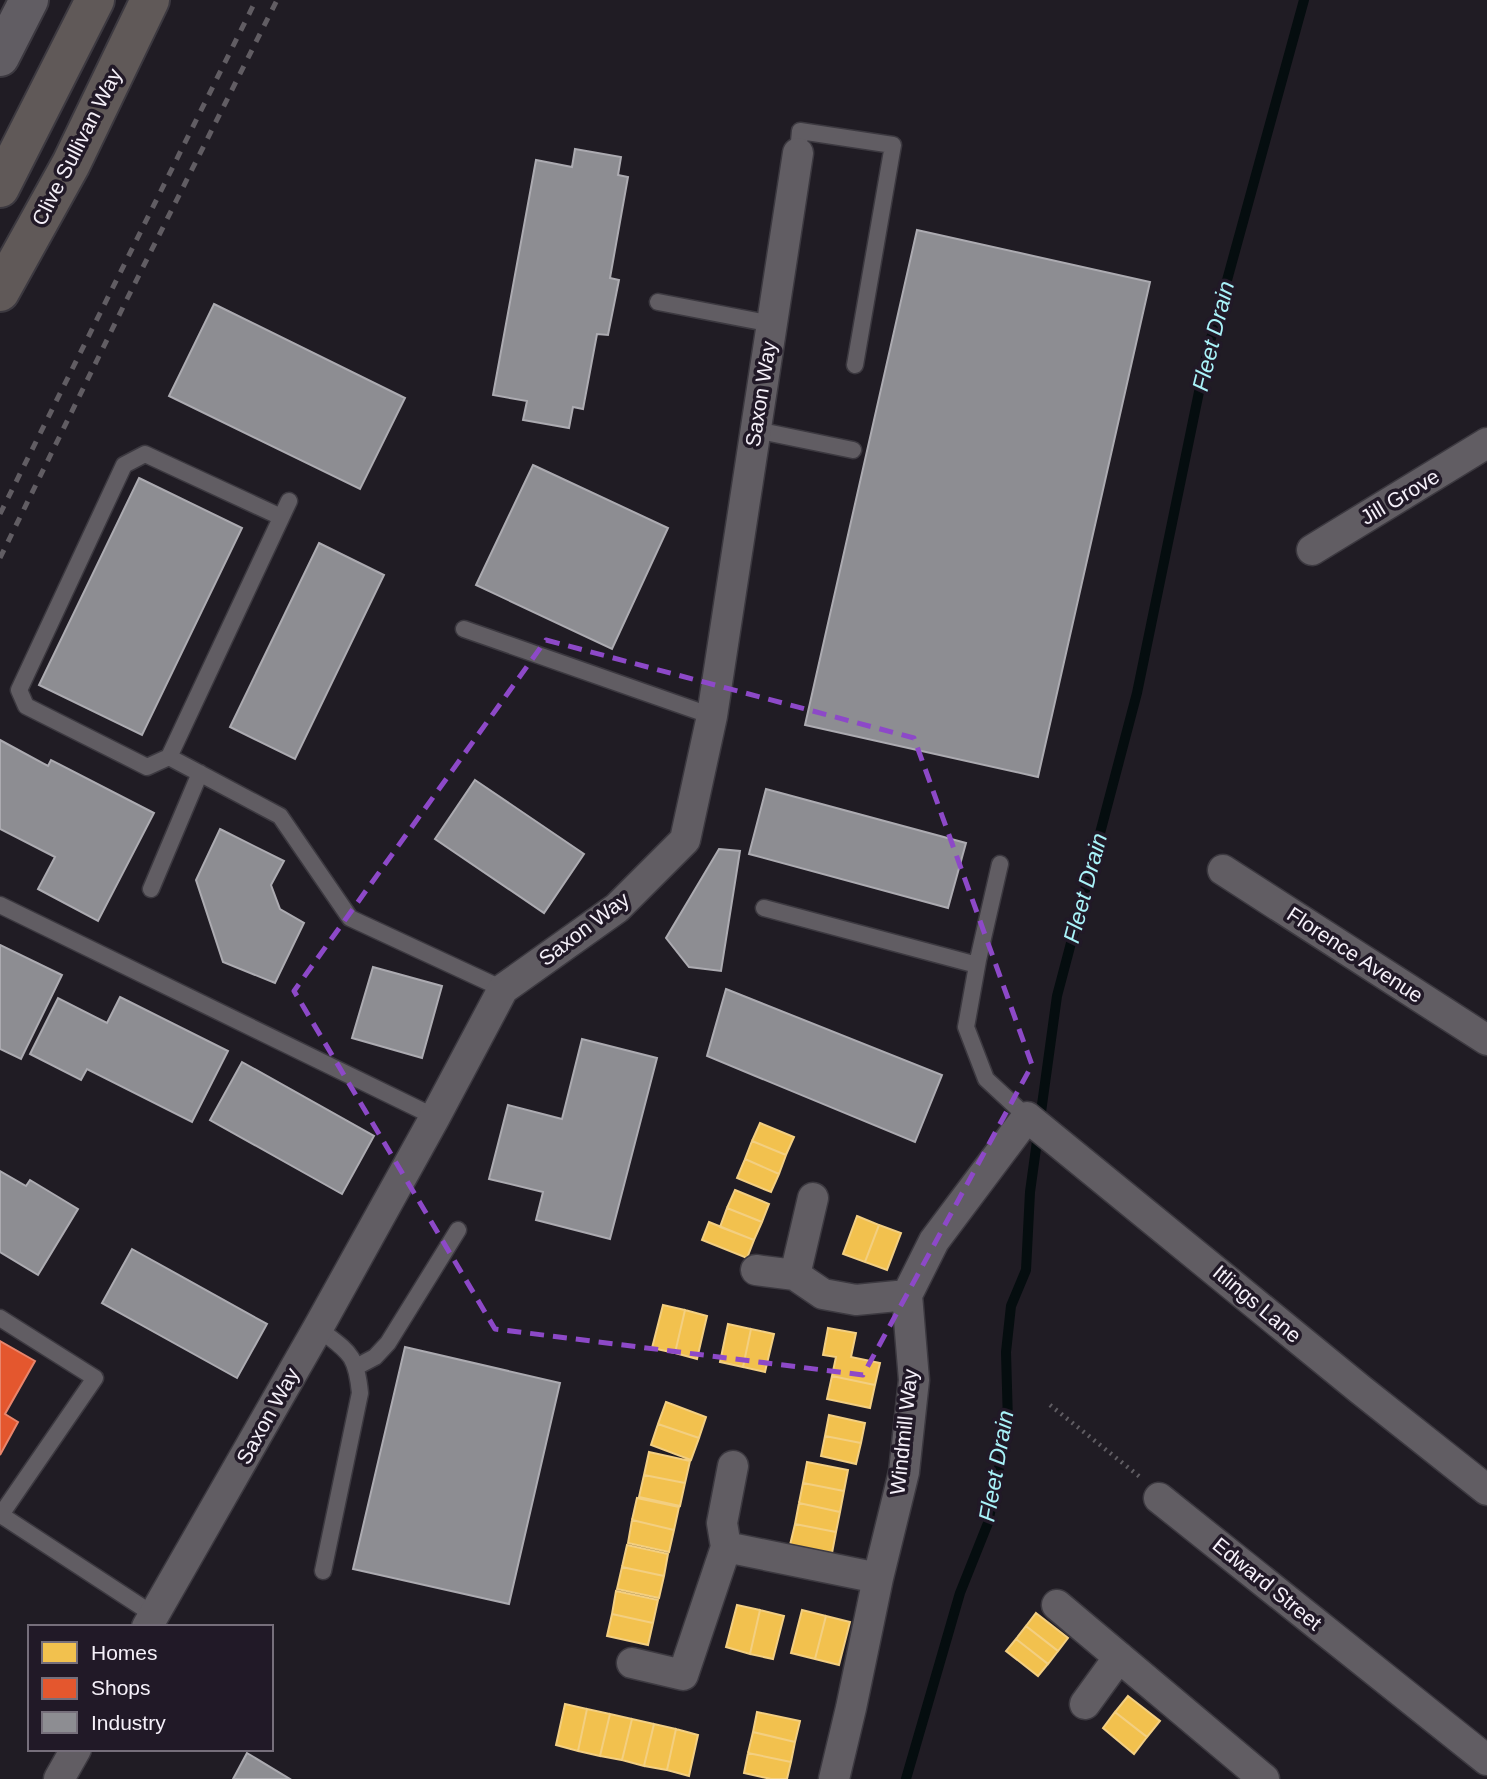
<svg xmlns="http://www.w3.org/2000/svg" width="1487" height="1779" viewBox="0 0 1487 1779" font-family="Helvetica,sans-serif">
	<rect width="100%" height="100%" fill="#201c24"/>
	<!-- homes -->
	<path fill="#f2c14e" stroke="#f3cf81" stroke-width="2" d="M760,1123L794,1137L786,1155L752,1141Z
		M752,1141L786,1155L779,1174L745,1159Z
		M745,1159L779,1174L771,1192L737,1178Z
		M735,1190L769,1204L762,1222L727,1208Z
		M727,1208L762,1222L754,1240L720,1227Z
		M857,1216L879,1225L865,1262L843,1254Z
		M709,1222L754,1240L747,1258L702,1240Z
		M879,1225L901,1233L887,1270L865,1262Z
		M663,1305L685,1310L675,1353L652,1348Z
		M685,1310L707,1316L697,1359L675,1353Z
		M728,1324L751,1329L743,1367L720,1362Z
		M828,1328L856,1333L851,1357L880,1363L875,1385L832,1376L836,1357L823,1355Z
		M751,1329L774,1334L765,1372L743,1367Z
		M832,1376L875,1385L870,1408L827,1399Z
		M666,1402L706,1417L699,1438L658,1424Z
		M829,1415L865,1423L861,1443L825,1436Z
		M658,1424L699,1438L691,1460L651,1445Z
		M825,1436L861,1443L856,1464L821,1456Z
		M649,1452L690,1461L685,1483L644,1475Z
		M807,1462L848,1470L844,1491L803,1483Z
		M644,1475L685,1483L680,1506L639,1497Z
		M803,1483L844,1491L840,1512L799,1503Z
		M637,1498L679,1507L674,1530L632,1520Z
		M799,1503L840,1512L836,1532L795,1524Z
		M632,1520L674,1530L669,1552L628,1543Z
		M795,1524L836,1532L832,1553L790,1545Z
		M627,1545L668,1554L664,1576L622,1567Z
		M622,1567L664,1576L659,1598L617,1589Z
		M616,1591L658,1600L653,1623L612,1614Z
		M737,1605L760,1610L750,1654L726,1647Z
		M760,1610L784,1616L773,1659L750,1654Z
		M802,1610L826,1616L815,1659L791,1653Z
		M1036,1613L1068,1638L1058,1651L1026,1626Z
		M612,1614L653,1623L648,1645L607,1636Z
		M826,1616L850,1622L839,1665L815,1659Z
		M1026,1626L1058,1651L1048,1664L1016,1639Z
		M1016,1639L1048,1664L1038,1676L1006,1651Z
		M1128,1696L1160,1721L1147,1737L1115,1712Z
		M565,1704L587,1709L578,1751L556,1745Z
		M587,1709L610,1714L600,1756L578,1751Z
		M757,1712L800,1721L795,1742L753,1732Z
		M1115,1712L1147,1737L1134,1754L1103,1728Z
		M610,1714L632,1719L622,1760L600,1756Z
		M632,1719L654,1724L644,1766L622,1760Z
		M654,1724L676,1729L667,1770L644,1766Z
		M676,1729L698,1735L689,1776L667,1770Z
		M753,1732L795,1742L791,1762L748,1753Z
		M748,1753L791,1762L787,1779H771L744,1773Z"/>
	<!-- shops -->
	<path fill="#e4572e" stroke="#e9856b" stroke-width="2" d="M0,1341L35,1361L5,1414L18,1422L0,1455Z"/>
	<!-- industry -->
	<path fill="#8d8d92" stroke="#acabb1" stroke-width="2" d="M575,149L621,157L618,175L628,177L610,278L619,280L608,335L597,334L583,409L573,407L569,428L523,420L527,401L493,395L536,160L572,167Z
		M917,230L1150,282L1038,777L805,725Z
		M214,304L405,398L360,489L169,396Z
		M533,465L668,528L612,649L476,585Z
		M139,478L242,528L142,735L39,685Z
		M319,543L384,575L295,759L230,727Z
		M0,740L48,766L51,760L154,813L98,921L38,889L55,857L0,829Z
		M475,780L584,854L544,913L435,839Z
		M766,789L966,843L948,908L749,854Z
		M220,829L284,861L271,885L280,909L304,923L275,983L223,962L196,880Z
		M719,849L740,851L721,971L689,967L666,938Z
		M0,945L62,975L21,1059L0,1049Z
		M373,967L442,986L422,1058L352,1038Z
		M726,989L942,1075L915,1142L707,1056Z
		M120,997L228,1051L192,1122L87,1069L81,1080L30,1054L58,998L107,1023Z
		M582,1039L657,1058L610,1239L536,1220L543,1192L489,1179L508,1105L562,1119Z
		M242,1062L374,1136L342,1194L210,1120Z
		M0,1171L26,1186L30,1180L78,1209L38,1275L0,1252Z
		M132,1249L267,1324L237,1378L102,1303Z
		M405,1347L560,1383L509,1604L353,1569Z
		M247,1753L290,1779H233Z"/>
	<g fill="none" stroke-linecap="round" stroke-linejoin="round">
		<!-- stream -->
		<path stroke="#050d0f" stroke-width="10" d="M906,1779L960,1593L988,1523L1008,1423L1006,1352L1011,1306L1026,1270L1030,1192L1057,996L1137,693L1207,353L1304,0"/>
		<defs>
			<path id="service" d="M798,153L800,131L893,145L855,365
				M658,302L772,324
				M756,430L853,450
				M281,517L145,454L124,465L19,690L26,706L147,767L169,757L280,816L350,918L503,989
				M464,629L712,716
				M169,757L289,501
				M1000,864L978,960L966,1027L986,1079L1027,1117
				M151,889L200,773
				M0,905L435,1117
				M764,908L977,965
				M0,1318L95,1378L0,1516
				M318,1328C348,1352 356,1352 360,1393L323,1571
				M358,1366L375,1357L388,1343L458,1230
				M1,1515L154,1615"/>
			<path id="minor" d="M1312,550L1487,443
				M1223,870L1487,1040
				M756,1270L795,1275L823,1294L856,1300L907,1295
				M795,1275L813,1198
				M1159,1498L1487,1760
				M726,1547L878,1578
				M1057,1605L1264,1779
				M147,1627L318,1328L435,1117L503,989L617,908L685,840L712,716L798,153
				M632,1663L683,1675L726,1547L722,1523L733,1466
				M1085,1704L1119,1657
				M59,1779L76,1749
				M834,1779L851,1708L878,1578L904,1472L914,1380L907,1295L934,1241L1027,1117L1361,1390L1487,1490"/>
			<path id="tertiary" d="M0,57L29,0"/>
			<path id="trunk" d="M0,188L95,0
				M0,292L71,164L150,0"/>
		</defs>
		<!-- service casing -->
		<use href="#service" stroke="#3c3940" stroke-width="19"/>
		<!-- minor casing -->
		<use href="#minor" stroke="#3c3940" stroke-width="33"/>
		<!-- tertiary casing -->
		<use href="#tertiary" stroke="#3c3940" stroke-width="42"/>
		<!-- trunk casing -->
		<use href="#trunk" stroke="#3c3940" stroke-width="42"/>
		<!-- path -->
		<path stroke="#605d63" stroke-width="4.5" stroke-dasharray="2 5" stroke-linecap="butt" d="M1050,1405L1140,1477"/>
		<!-- service -->
		<use href="#service" stroke="#615d63" stroke-width="16"/>
		<!-- minor -->
		<use href="#minor" stroke="#615d63" stroke-width="30"/>
		<!-- tertiary -->
		<use href="#tertiary" stroke="#615d63" stroke-width="38"/>
		<!-- trunk -->
		<use href="#trunk" stroke="#605958" stroke-width="38"/>
		<!-- rail -->
		<path stroke="#615d63" stroke-width="5" stroke-dasharray="9 9" stroke-linecap="butt" d="M0,514L256,0
			M0,558L127,299L277,0"/>
	</g>
	<!-- marked area -->
	<path fill="none" stroke="#8d49c8" stroke-width="5" stroke-dasharray="14 9" stroke-linejoin="round" d="M546,640L914,738L1032,1065L863,1375L495,1329L294,991Z"/>
	<g text-anchor="middle" stroke-width="7" stroke-linejoin="round" paint-order="stroke">
		<!-- street labels -->
		<g font-size="21" fill="#f5f0f9" stroke="#211927">
			<text transform="translate(77 147) rotate(-63)" y="7">Clive Sullivan Way</text>
			<text transform="translate(761 394) rotate(-81)" y="7">Saxon Way</text>
			<text transform="translate(1400 497) rotate(-31)" y="7">Jill Grove</text>
			<text transform="translate(584 929) rotate(-37)" y="7">Saxon Way</text>
			<text transform="translate(1355 955) rotate(33)" y="7">Florence Avenue</text>
			<text transform="translate(1257 1304) rotate(40)" y="7">Itlings Lane</text>
			<text transform="translate(268 1416) rotate(-61)" y="7">Saxon Way</text>
			<text transform="translate(904 1432) rotate(-84)" y="7">Windmill Way</text>
			<text transform="translate(1267 1584) rotate(39)" y="7">Edward Street</text>
		</g>
		<!-- water labels -->
		<g font-size="23" font-style="italic" fill="#a9f3f9" stroke="#211927">
			<text transform="translate(1213 336) rotate(-76)" y="8">Fleet Drain</text>
			<text transform="translate(1085 888) rotate(-75)" y="8">Fleet Drain</text>
			<text transform="translate(996 1466) rotate(-80)" y="8">Fleet Drain</text>
		</g>
	</g>
	<!-- legend -->
	<rect x="28" y="1625" width="245" height="126" fill="#211927" stroke="#766f7b" stroke-width="2"/>
	<rect x="42" y="1642" width="35" height="21" fill="#f2c14e" stroke="#766f7b" stroke-width="2"/>
	<text x="91" y="1660" font-size="21" fill="#f5f0f9">Homes</text>
	<rect x="42" y="1678" width="35" height="21" fill="#e4572e" stroke="#766f7b" stroke-width="2"/>
	<text x="91" y="1695" font-size="21" fill="#f5f0f9">Shops</text>
	<rect x="42" y="1712" width="35" height="21" fill="#8d8d92" stroke="#766f7b" stroke-width="2"/>
	<text x="91" y="1730" font-size="21" fill="#f5f0f9">Industry</text>
</svg>
